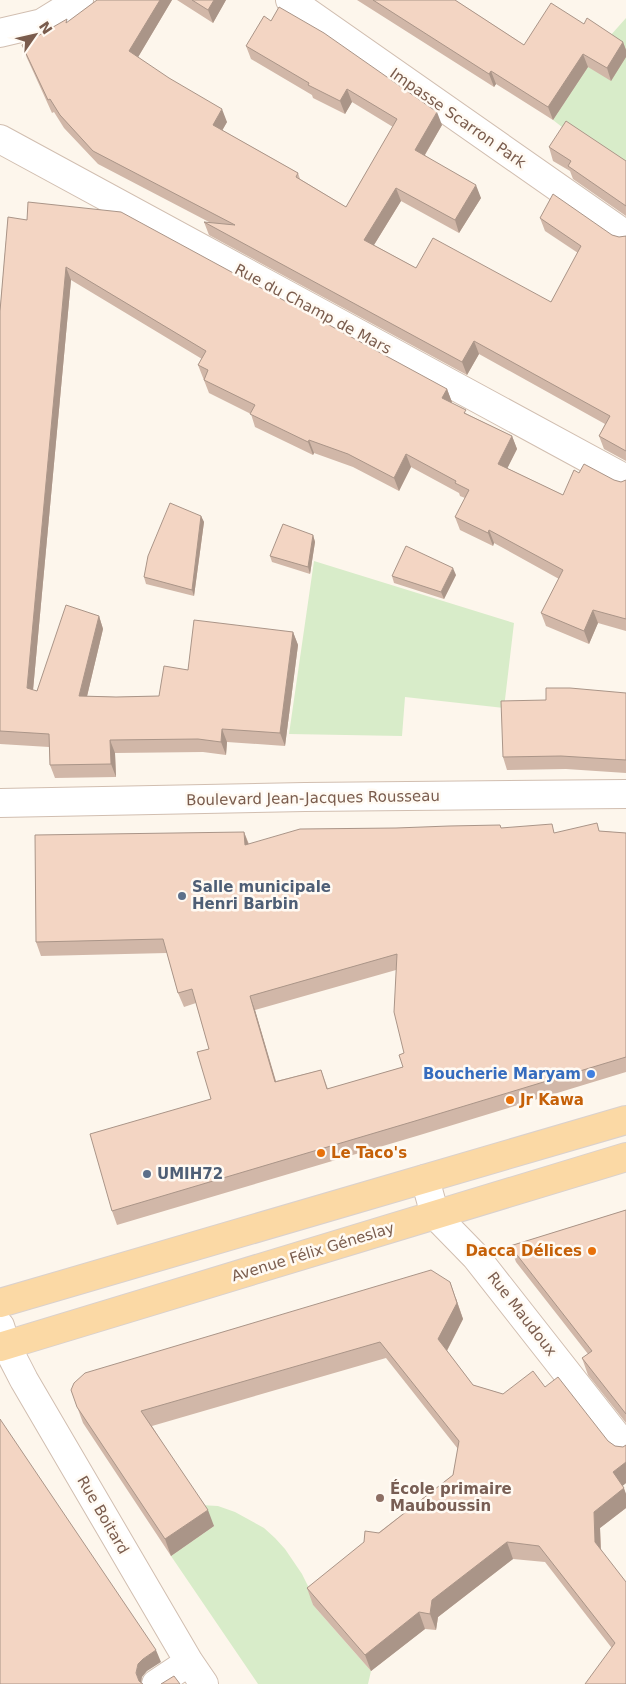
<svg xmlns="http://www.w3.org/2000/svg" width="626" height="1684" viewBox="0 0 626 1684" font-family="'DejaVu Sans',sans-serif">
	<rect width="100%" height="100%" fill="#fdf6ec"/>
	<!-- green -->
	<path fill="#d8ecc9" d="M626,18V171L571,134L553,120L602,45Z
		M314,561L514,623L504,708L405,697L402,736L289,734Z
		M200,1505L218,1506L235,1512L264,1528L275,1538L285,1549L302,1574L309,1588L313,1605L371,1671L368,1684H258L171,1556L214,1526Z"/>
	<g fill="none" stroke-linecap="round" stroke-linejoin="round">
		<defs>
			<path id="minor" d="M290,0L626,235
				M0,33L42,23L79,0
				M0,139L626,479
				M0,803L305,797L626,794
				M425,1179L435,1215L476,1257L626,1448
				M0,1326L6,1345L24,1380L189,1662L204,1684
				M156,1684L189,1662"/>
			<path id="major" d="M0,1303L626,1120
				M0,1347L626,1157"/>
		</defs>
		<!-- minor casing -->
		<use href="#minor" stroke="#d1beb0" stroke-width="30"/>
		<!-- major casing -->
		<use href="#major" stroke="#dad1cd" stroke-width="30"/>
		<!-- minor -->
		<use href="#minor" stroke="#fff" stroke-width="28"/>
		<!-- major -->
		<use href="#major" stroke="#fbd9a5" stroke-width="28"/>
	</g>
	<!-- wall -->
	<path fill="#d1b7a8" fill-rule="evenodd" d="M97,0H172L138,57L227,122L222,130L298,173L300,179L346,207L393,127L352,102L345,114L313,98L312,95L251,59L246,46L442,125L425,155L481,198L459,233L401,201L374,245L416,268L551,302L578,253L545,231L540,218L612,235L619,237L626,236V461L604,449L599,436L605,424L479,354L467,375L209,235L204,222H209L98,164L64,128L54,112L52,113L27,58L22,45L68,22Z
		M177,0H226L213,23Z
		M357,0H455L524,45L584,24L623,42L626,50V57L611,81L588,67L553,120L496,84L494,87Z
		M549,147L626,161V216L573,179L570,171L553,161Z
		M8,217L447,389L452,403L467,414L512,436L517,449L507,468L563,495L579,473L621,482L626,480V631L598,623L589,644L546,626L541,613L559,579L494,543L493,546L460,530L455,517L465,498L460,496L459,493L411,467L399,491L353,467L314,453L313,455L255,427L251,414L209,393L198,365L202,359L71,280L33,690L37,691L99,616L103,629L87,696L116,697L159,696L188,670L293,632L298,645L285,746L227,742L226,755L203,752L115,753L116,777L55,778L50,765L49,747L0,744V311Z
		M201,516L204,522L194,596L146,584L144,577Z
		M313,535L315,542L310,574L272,562L270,556Z
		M456,575L444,599L394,583L392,576Z
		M626,693V773L566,769L507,770L503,757L546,700Z
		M501,828L555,833L600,831L626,833V1072L420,1135L117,1225L112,1211L211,1099L209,1049L196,1003L184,1007L178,993L167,953L41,956L36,942L244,832L249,844ZM396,970L404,1053L403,1067L328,1089L321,1070L276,1081L255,1010Z
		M626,1210V1423L588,1375L582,1358L588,1354L516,1262L510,1246Z
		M456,1298L463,1319L447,1351L473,1385L503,1394L545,1387L608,1441L615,1446L623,1447L626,1445V1483L622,1486L626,1494V1508L600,1528L601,1549L626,1684L611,1647L545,1562L513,1559L438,1617L436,1630L425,1629L371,1671L313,1605L307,1588L453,1475L458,1449L386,1358L152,1426L214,1526L171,1556L83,1423L71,1390Z"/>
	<!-- shaded-wall -->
	<path fill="#aa9588" d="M160,0H172L134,64L129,51Z
		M214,0H226L213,23L208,10Z
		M623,42L626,50V57L611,81L607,68Z
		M583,54L588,67L553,120L548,107Z
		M491,71L496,84L494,87L489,74Z
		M347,89L352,102L345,114L340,101Z
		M222,109L227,122L218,138L213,125Z
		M437,112L442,125L420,163L415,150Z
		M476,185L481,198L459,233L455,220Z
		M396,188L401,201L369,253L364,240Z
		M66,267L71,280L32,701L27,688Z
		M474,341L479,354L467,375L462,362Z
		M447,389L452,402L447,411L442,398Z
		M512,436L517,449L503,477L498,464Z
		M309,440L314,453L313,455L308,442Z
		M406,454L411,467L399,491L394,478Z
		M201,516L204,522L194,596L192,590Z
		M489,530L494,543L493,546L488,533Z
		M313,535L315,542L310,574L308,567Z
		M453,568L456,575L444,599L441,592Z
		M593,610L598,623L589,644L584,631Z
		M99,616L103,629L84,709L79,696Z
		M293,632L298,645L285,746L280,733Z
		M222,729L227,742L226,755L221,742Z
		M110,740L115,753L116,777L111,764Z
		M244,832L249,846L245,845Z
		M250,996L255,1010L280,1096L275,1082Z
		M450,1282L463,1319L444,1356L438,1339Z
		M626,1462V1483L619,1489L613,1472Z
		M624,1488L626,1494V1508L600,1528L601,1558L595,1542L594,1512Z
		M208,1510L214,1526L171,1556L165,1539Z
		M507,1542L513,1559L438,1617L436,1630L430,1614L432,1600Z
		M419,1612L425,1629L371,1671L365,1655Z
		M156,1650L161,1662L147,1671L142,1677L141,1684H140L136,1673L138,1664L143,1659Z"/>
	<!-- building -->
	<path fill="#f3d5c3" stroke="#aa9588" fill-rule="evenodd" d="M97,0H160L129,51L169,78L222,109L213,125L298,173L296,177L346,207L397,119L347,89L340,101L308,85L309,83L246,46L264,16L271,21L279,7L324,33L437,112L415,150L476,185L455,220L396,188L364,240L416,268L433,238L551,302L581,246L540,218L553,194L612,235L619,237L626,236V451L599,436L610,416L474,341L462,362L204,222L235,225L93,151L60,115L50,99L48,100L22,45L67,19L66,23Z
		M192,0H214L208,10Z
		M373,0H455L524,45L551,3L584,24L587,18L623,42L607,68L583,54L548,107L491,71L489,74Z
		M566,121L626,161V206L568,166L571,161L549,147Z
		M28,202L121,212L447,389L442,398L466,410L464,413L512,436L498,464L563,495L574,470L579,473L584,464L614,480L621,482L626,480V619L593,610L584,631L541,613L563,570L489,530L488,533L455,517L469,490L455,483L456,481L406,454L394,478L348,454L309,440L308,442L250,414L255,405L204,380L208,370L198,365L206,351L66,267L27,688L37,691L66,605L99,616L79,696L116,697L159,696L164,666L188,670L194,620L293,632L280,733L222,729L221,742L198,739L110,740L111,764L50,765L49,734L0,731V311L8,217L27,220Z
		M170,503L201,516L192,590L144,577L148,556Z
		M283,524L313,535L308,567L270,556Z
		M406,546L453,568L441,592L392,576Z
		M546,688H570L626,693V760L561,756L503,757L501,701L546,700Z
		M597,823L599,831L626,833V1057L415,1121L112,1211L90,1134L211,1099L197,1052L209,1049L192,989L178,993L163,939L36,942L35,835L244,832L245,845L300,829L396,828L449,826L500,825L501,828L552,824L554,833ZM397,954L394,1012L404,1053L399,1055L403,1067L327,1089L321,1070L275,1082L250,996Z
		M626,1210V1414L582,1358L592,1351L510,1246Z
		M431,1270L450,1282L457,1303L438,1339L473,1385L503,1394L533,1371L545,1387L558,1377L608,1441L615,1446L623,1447L626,1445V1462L613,1472L624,1488L594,1512L595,1542L626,1582V1684H585L615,1643L539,1546L507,1542L432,1600L430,1614L419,1612L365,1655L307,1588L364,1542L365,1531L379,1533L453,1475L459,1441L380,1342L141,1411L208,1510L165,1539L77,1407L71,1390L74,1383L85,1373Z
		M0,1419L156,1650L143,1659L138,1664L136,1673L139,1681L143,1684H0Z
		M174,1676L180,1684H161Z"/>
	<!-- markers -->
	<g fill="#5c6f8a" stroke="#fffaf3" stroke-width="2">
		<circle cx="182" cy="896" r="5"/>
		<circle cx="147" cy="1174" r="5"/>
	</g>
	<circle fill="#3f7fe0" stroke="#fffaf3" stroke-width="2" cx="591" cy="1074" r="5"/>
	<g fill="#e8710a" stroke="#fffaf3" stroke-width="2">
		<circle cx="510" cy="1100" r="5"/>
		<circle cx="321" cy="1153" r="5"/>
		<circle cx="592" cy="1251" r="5"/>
	</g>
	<circle fill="#8d6e63" stroke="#fffaf3" stroke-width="2" cx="380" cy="1498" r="5"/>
	<g text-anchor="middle" stroke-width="5" stroke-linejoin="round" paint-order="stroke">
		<!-- street labels -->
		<g font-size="15" fill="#7a5c4d" stroke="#fffaf3">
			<text transform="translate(458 118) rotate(35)" y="5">Impasse Scarron Park</text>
			<text transform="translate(313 309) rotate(28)" y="5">Rue du Champ de Mars</text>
			<text transform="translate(313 798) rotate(-1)" y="5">Boulevard Jean-Jacques Rousseau</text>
			<text transform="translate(313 1252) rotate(-17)" y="5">Avenue Félix Géneslay</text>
			<text transform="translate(522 1314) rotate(52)" y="5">Rue Maudoux</text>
			<text transform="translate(103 1515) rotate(60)" y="5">Rue Boitard</text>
		</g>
		<!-- service labels -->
		<g font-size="15" font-weight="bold" fill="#4e5e75" stroke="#fffaf3" text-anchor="start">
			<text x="192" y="892">Salle municipale<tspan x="192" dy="17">Henri Barbin</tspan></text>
			<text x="157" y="1179">UMIH72</text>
		</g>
		<!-- shop labels -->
		<g font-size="15" font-weight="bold" fill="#366cbe" stroke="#fffaf3" text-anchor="end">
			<text x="581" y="1079">Boucherie Maryam</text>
		</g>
		<!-- food labels -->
		<g font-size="15" font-weight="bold" fill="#c56008" stroke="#fffaf3" text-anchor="start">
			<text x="520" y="1105">Jr Kawa</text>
			<text x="331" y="1158">Le Taco's</text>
			<text x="582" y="1256" text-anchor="end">Dacca Délices</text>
		</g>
		<!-- education labels -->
		<g font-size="15" font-weight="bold" fill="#785e54" stroke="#fffaf3" text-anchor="start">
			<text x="390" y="1494">École primaire<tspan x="390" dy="17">Mauboussin</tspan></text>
		</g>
	</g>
	<!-- north arrow -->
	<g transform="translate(35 35) rotate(56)" stroke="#fffaf3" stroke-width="4" paint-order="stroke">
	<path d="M0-4L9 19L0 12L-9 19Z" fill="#7a5c4d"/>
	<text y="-8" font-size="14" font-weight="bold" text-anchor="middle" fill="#7a5c4d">N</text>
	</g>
</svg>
